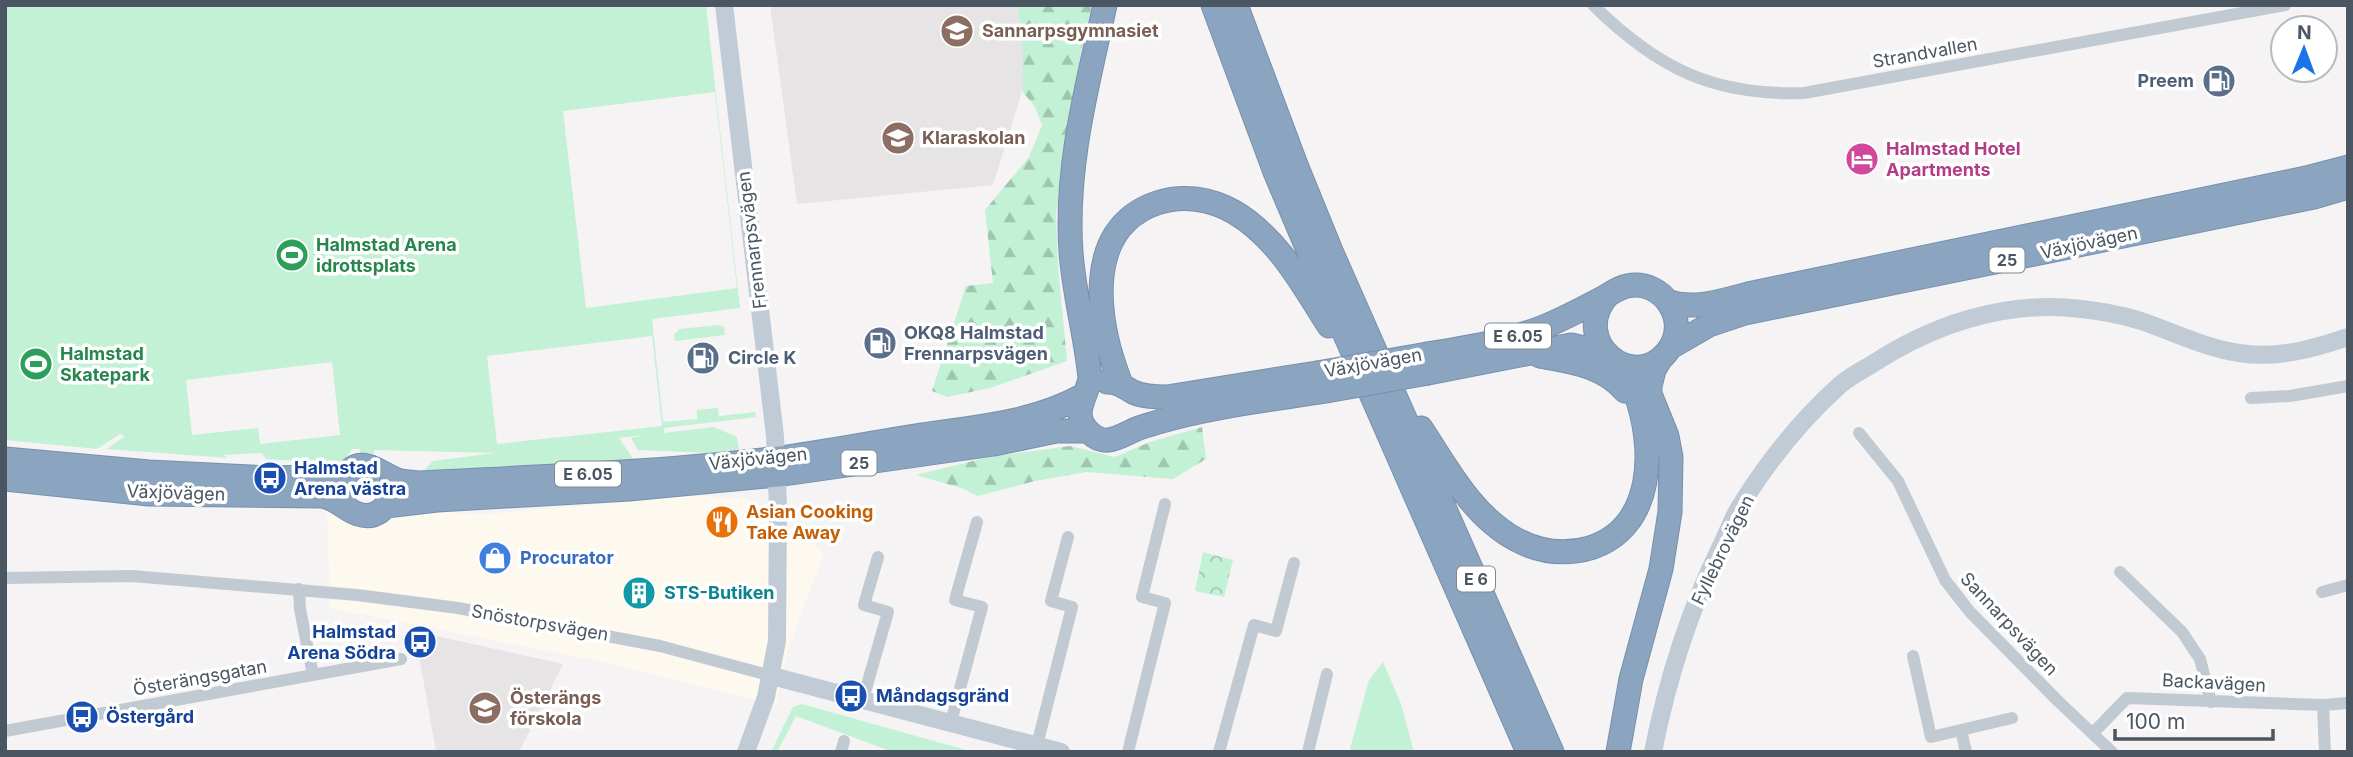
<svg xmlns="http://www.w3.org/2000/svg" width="2353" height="757" viewBox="0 0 2353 757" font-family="Inter,sans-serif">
	<defs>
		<pattern id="forest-firs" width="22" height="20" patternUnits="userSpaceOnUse" patternTransform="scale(1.75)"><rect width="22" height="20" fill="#c3f1d5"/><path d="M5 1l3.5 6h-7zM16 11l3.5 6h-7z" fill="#a0c6b0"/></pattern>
		<pattern id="park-crowns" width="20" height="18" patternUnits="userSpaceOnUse" patternTransform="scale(1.75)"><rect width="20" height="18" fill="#c3f1d5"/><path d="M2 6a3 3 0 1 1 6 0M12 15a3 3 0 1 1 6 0" fill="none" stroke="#a0c6b0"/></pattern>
	</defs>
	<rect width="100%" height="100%" fill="#f5f3f3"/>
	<!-- commercial -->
	<path fill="#fdf9ef" d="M689,496L747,498L764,521L794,528L824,553L787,652L776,705L603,662L330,608L327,513L393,512L419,508L477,515Z"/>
	<!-- education -->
	<path fill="#e6e4e5" d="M770,5H1019L1023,56L1022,91L993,185L797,204Z
		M436,636L563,664L519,752H436L419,655Z"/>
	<!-- grass -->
	<path fill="#c3f1d5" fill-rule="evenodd" d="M5,5H706L740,308L652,319L663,422L697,419V410L718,408L719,416L755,412L756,417L664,428V433L714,427L737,437L739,449L710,453L638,450L631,438L644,435L619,438L634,460L606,466L422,472L433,461L495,453L374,450V454L360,453V449H352L344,462L338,465L297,467V461L266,459L262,453L223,455L228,458L107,449L125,436L120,434L97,449L5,440ZM715,92L737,288L586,308L563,111ZM652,336L662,426L497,444L487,356ZM332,362L340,435L260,444L258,428L192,435L186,380Z
		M719,325L724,327L725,335L675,341L674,334L680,329Z
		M1383,662L1401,704L1414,752H1349L1369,680Z
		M802,704L973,752H893L796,716L777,752H771L793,707Z"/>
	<!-- forest -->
	<path fill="url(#forest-firs)" d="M1018,5H1092L1081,51L1056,215L1058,266L1067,361L990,388L947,397L932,391L966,286L993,283L985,210L1029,157L1042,125L1035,107L1022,91L1023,56Z
		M1202,427L1206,459L1173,479L1087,472L1035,481L978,496L964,489L916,475L989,457L1070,446L1115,457L1150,442Z"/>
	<!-- park -->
	<path fill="url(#park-crowns)" d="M1203,552L1233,560L1224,597L1195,591Z"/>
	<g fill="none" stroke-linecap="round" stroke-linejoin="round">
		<defs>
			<path id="highway" d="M1105,5C1087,87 1065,168 1071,252C1074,295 1086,336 1090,378C1087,397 1070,414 1089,432C1104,447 1117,438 1132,431C1140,427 1149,425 1158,422C1212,406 1270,400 1326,391
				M1213,5L1275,172L1311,257L1528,752
				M1236,5L1296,165L1331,251L1552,752
				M1669,302C1696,310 1721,301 1748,294L2306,178L2348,167
				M1671,347L1709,325L1745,313L2314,197L2348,187
				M1422,355C1463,348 1506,342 1546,326C1565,318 1584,308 1603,298C1611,294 1617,288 1627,286C1663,278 1692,322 1667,352C1633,394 1569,341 1607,296
				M1540,356C1571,362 1603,365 1625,391
				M1428,373L1571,345L1605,353
				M1107,382C1119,382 1124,387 1133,392C1144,397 1156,397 1167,397L1317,373
				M1121,384C1098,326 1080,229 1157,203C1183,194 1211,199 1234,212C1278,238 1302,284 1329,326
				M1421,428C1448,469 1473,517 1517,540C1540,552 1565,555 1590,548C1656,527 1655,446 1635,392C1631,382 1625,374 1620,364
				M5,459L149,472L270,478L345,476
				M5,479L149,494L322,496C337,498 345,510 358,514C375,520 389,508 391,492
				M346,506C341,497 339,488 344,479C358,451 379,473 397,480C404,482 411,482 419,483C539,477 660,472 779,458C825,452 870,443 915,436C973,427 1032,424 1084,395
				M386,506L437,500L629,489L777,475L994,444L1056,431H1087
				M1618,752L1631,679L1661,569L1670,512L1671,457L1667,436L1650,394V386L1654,370L1661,358"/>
		</defs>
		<!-- highway casing -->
		<use href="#highway" stroke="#7690ad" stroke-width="25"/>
		<!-- street -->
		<path stroke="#c1cad2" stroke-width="12" d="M1593,5C1657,68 1713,96 1804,93L2285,5
			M2251,398L2290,396L2348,386
			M1859,433L1898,481L1945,580L1970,612L2059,702L2112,752
			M2120,572L2182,632L2200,659L2211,702
			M5,578L132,576L357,595L458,608L660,646L772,676
			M299,589L300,609L313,675
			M2322,592L2348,585
			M1913,656L1931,737L1961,730
			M863,699L888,612L864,605L878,557
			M2323,705L2325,752
			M951,722L982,607L955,600L977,522
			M5,731L401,659
			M2093,733L2127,698L2323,705L2348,703
			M1037,745L1072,607L1051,601L1068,537
			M841,752L844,741
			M1128,752L1165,603L1142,597L1165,504
			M1219,752L1254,625L1276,631L1294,563
			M1308,752L1327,674
			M1966,752L1961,730L2012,718"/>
		<!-- secondary -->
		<path stroke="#c1cbd6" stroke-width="18" d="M724,5L775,436L778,506L777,641L766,697L746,752
			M772,676L1061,752
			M1653,752C1667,681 1689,611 1721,546C1728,532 1733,516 1742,503C1769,460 1802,419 1840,385C1849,377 1860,371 1871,365C1933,324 2006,300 2081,309C2100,311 2121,315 2138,320C2172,331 2204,348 2239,353C2277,359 2313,349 2348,337"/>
		<!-- highway -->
		<use href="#highway" stroke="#8ba5c1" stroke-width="23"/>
		<defs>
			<path id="highway-bridge" d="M1317,373L1422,355
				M1326,391L1428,373"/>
		</defs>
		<!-- highway-bridge casing -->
		<use href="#highway-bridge" stroke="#7690ad" stroke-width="25" stroke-linecap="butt"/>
		<!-- highway-bridge -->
		<use href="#highway-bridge" stroke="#8ba5c1" stroke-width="23"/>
	</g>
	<!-- icons -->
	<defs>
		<symbol id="school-disc" viewBox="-11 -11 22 22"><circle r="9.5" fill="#8d6e63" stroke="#fff"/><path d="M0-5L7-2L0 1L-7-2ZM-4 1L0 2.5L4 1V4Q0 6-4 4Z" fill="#fff"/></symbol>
		<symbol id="fuel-disc" viewBox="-11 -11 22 22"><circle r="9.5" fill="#5c6f8a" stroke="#fff"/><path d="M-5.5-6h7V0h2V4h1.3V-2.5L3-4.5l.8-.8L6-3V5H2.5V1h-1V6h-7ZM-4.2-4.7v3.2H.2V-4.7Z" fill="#fff"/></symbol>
		<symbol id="hotel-disc" viewBox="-11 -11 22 22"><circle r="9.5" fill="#d1479c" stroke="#fff"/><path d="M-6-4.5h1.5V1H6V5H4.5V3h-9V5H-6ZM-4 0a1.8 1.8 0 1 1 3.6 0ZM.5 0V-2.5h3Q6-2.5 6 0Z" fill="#fff"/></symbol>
		<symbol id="stadium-disc" viewBox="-11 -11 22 22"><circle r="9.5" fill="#2e9e5b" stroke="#fff"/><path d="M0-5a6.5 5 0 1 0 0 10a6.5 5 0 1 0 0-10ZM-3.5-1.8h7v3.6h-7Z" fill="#fff"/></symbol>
		<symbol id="bus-disc" viewBox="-11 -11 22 22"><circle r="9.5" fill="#1a4fb4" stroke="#fff"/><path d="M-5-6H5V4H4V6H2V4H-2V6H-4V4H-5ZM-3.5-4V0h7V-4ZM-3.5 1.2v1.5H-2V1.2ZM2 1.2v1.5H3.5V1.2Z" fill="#fff"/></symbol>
		<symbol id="restaurant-disc" viewBox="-11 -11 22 22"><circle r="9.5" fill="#e8710a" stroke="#fff"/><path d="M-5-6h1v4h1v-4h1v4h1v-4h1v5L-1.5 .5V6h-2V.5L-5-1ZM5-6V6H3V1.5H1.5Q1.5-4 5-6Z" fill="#fff"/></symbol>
		<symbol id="shop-disc" viewBox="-11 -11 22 22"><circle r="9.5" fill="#3f7fe0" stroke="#fff"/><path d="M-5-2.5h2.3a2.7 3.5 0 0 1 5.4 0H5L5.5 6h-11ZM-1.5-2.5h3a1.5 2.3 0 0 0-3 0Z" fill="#fff"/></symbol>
		<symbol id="building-disc" viewBox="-11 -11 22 22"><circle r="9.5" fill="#0f9aa8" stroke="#fff"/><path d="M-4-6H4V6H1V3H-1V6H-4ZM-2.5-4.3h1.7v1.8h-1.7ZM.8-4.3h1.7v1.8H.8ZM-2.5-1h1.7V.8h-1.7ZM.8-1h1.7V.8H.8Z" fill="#fff"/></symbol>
	</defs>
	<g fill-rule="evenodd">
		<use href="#school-disc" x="938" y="12" width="38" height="38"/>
		<use href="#fuel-disc" x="2200" y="62" width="38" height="38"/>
		<use href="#school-disc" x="879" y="119" width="38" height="38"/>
		<use href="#hotel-disc" x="1843" y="140" width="38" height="38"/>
		<use href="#stadium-disc" x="273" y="236" width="38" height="38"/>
		<use href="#fuel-disc" x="861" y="324" width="38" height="38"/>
		<use href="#fuel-disc" x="684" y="339" width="38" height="38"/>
		<use href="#stadium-disc" x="17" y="345" width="38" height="38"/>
		<use href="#bus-disc" x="251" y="459" width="38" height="38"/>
		<use href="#restaurant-disc" x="703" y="503" width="38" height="38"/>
		<use href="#shop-disc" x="476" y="539" width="38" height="38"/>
		<use href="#building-disc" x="620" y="574" width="38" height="38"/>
		<use href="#bus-disc" x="401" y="623" width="38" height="38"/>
		<use href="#bus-disc" x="832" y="677" width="38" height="38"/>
		<use href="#school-disc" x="466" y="689" width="38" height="38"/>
		<use href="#bus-disc" x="63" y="698" width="38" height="38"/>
	</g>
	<g text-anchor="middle" stroke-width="7" stroke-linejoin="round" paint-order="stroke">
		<!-- shield labels -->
		<g fill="#fff" stroke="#808990" stroke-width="2">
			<rect x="1989.5" y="247.5" width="35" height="25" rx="5"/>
			<rect x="1485" y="323.5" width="66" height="25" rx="5"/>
			<rect x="841.5" y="450.5" width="35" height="25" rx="5"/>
			<rect x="555" y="461.5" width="66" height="25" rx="5"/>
			<rect x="1457" y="566.5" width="38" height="25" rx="5"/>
		</g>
		<g font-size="16" font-weight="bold" fill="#4a5661">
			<text x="2007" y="266">25</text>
			<text x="1518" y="342">E 6.05</text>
			<text x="859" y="469">25</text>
			<text x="588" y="480">E 6.05</text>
			<text x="1476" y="585">E 6</text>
		</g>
		<!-- education labels -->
		<g font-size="18" font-weight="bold" fill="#785e54" stroke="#fff" text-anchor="start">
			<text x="982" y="37">Sannarpsgymnasiet</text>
			<text x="922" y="144">Klaraskolan</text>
			<text x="510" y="704">Österängs<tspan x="510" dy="21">förskola</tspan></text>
		</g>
		<!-- street labels -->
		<g font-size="18" fill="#4a5661" stroke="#fff">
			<text transform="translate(1925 53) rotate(-10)" y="6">Strandvallen</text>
			<text transform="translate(752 240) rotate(-97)" y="6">Frennarpsvägen</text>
			<text transform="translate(2089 243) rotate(-12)" y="6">Växjövägen</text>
			<text transform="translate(1373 363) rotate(-10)" y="6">Växjövägen</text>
			<text transform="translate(758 459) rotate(-6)" y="6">Växjövägen</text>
			<text transform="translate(176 493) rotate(2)" y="6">Växjövägen</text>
			<text transform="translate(1723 550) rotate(-64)" y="6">Fyllebrovägen</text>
			<text transform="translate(540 623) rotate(10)" y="6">Snöstorpsvägen</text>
			<text transform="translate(2009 624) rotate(47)" y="6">Sannarpsvägen</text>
			<text transform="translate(200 678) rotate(-10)" y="6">Österängsgatan</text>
			<text transform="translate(2214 683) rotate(3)" y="6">Backavägen</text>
		</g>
		<!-- service labels -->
		<g font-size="18" font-weight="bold" fill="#4e5e75" stroke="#fff" text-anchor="start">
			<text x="2194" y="87" text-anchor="end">Preem</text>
			<text x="904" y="339">OKQ8 Halmstad<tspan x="904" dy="21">Frennarpsvägen</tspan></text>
			<text x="728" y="364">Circle K</text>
		</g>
		<!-- hotel labels -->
		<g font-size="18" font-weight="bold" fill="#b23c85" stroke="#fff" text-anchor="start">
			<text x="1886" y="155">Halmstad Hotel<tspan x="1886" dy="21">Apartments</tspan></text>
		</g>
		<!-- leisure labels -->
		<g font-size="18" font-weight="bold" fill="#27864d" stroke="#fff" text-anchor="start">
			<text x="316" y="251">Halmstad Arena<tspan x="316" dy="21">idrottsplats</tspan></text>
			<text x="60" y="360">Halmstad<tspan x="60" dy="21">Skatepark</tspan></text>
		</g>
		<!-- transit labels -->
		<g font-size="18" font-weight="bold" fill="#164399" stroke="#fff" text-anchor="start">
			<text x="294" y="474">Halmstad<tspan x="294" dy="21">Arena västra</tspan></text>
			<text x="396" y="638" text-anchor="end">Halmstad<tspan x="396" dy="21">Arena Södra</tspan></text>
			<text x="876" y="702">Måndagsgränd</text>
			<text x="106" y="723">Östergård</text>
		</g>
		<!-- food labels -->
		<g font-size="18" font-weight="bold" fill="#c56008" stroke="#fff" text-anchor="start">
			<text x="746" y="518">Asian Cooking<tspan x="746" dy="21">Take Away</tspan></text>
		</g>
		<!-- shop labels -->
		<g font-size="18" font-weight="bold" fill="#366cbe" stroke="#fff" text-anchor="start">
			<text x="520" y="564">Procurator</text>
		</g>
		<!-- culture labels -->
		<g font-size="18" font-weight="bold" fill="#0d838f" stroke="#fff" text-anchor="start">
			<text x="664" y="599">STS-Butiken</text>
		</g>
	</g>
	<!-- border -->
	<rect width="2353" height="757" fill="none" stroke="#4a5661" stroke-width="14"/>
	<!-- north arrow -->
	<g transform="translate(2304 49) rotate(1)"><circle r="33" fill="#ffffff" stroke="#b7bbc0" stroke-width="2"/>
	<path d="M0-5L12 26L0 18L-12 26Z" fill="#1a73e8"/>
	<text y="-10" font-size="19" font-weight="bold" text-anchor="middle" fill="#4a5661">N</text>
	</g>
	<!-- scale -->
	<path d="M2115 729v10h158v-10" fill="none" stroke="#4a5661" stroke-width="3.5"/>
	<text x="2126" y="729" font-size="21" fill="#4a5661" stroke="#ffffff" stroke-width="5" paint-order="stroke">100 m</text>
</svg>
